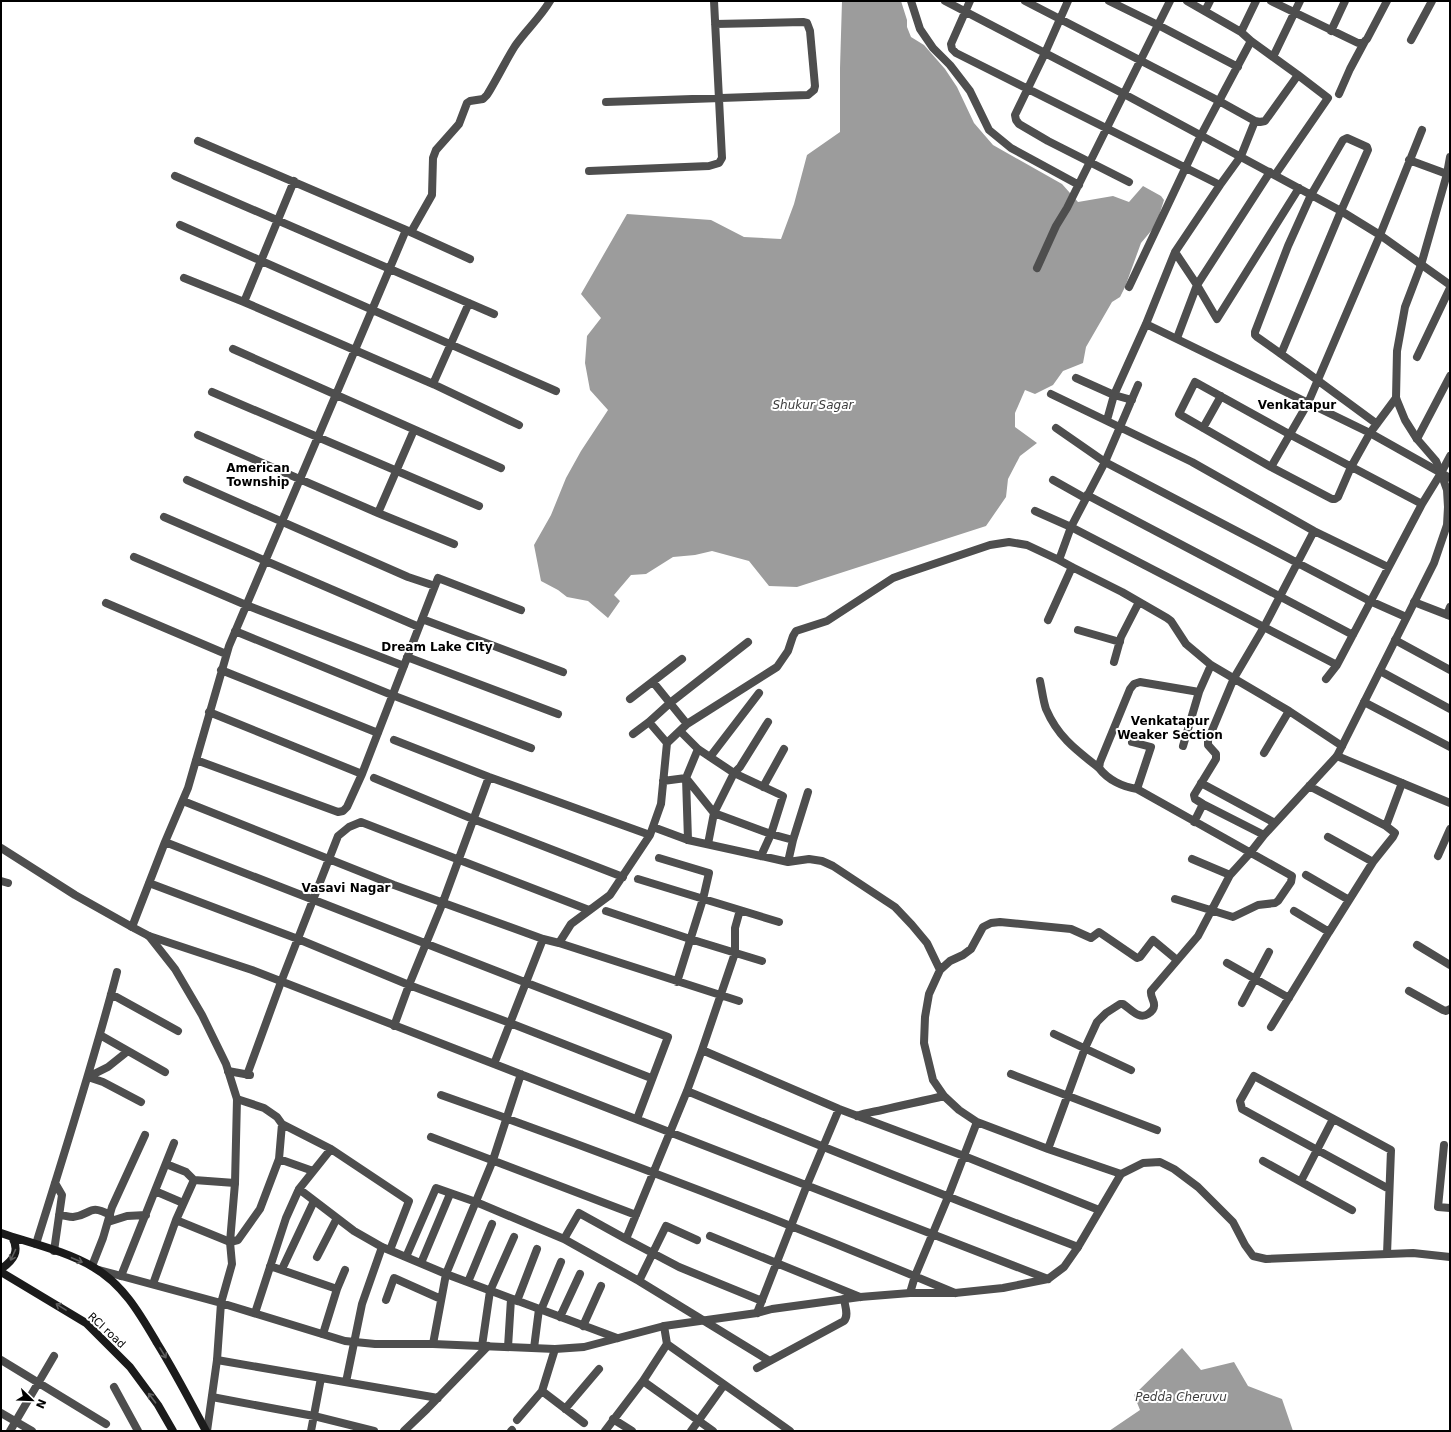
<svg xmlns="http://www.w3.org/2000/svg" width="1451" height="1432" viewBox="0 0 1451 1432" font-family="'DejaVu Sans',sans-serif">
	<rect width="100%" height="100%" fill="#fff"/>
	<!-- water -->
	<path fill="#9c9c9c" d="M842,1H901L907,20V27L911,37L924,45L945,69L957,87L974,123L993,145L1062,184L1078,202L1113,196L1129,202L1143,186L1161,196L1164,200L1156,225L1141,243L1125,287L1120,297L1112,302L1086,347L1083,363L1063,371L1053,385L1035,394L1025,390L1015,413V427L1037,443L1020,456L1008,479L1006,497L986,526L797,587L769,586L749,561L712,551L695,555L673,557L646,574L631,575L614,595L620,601L608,618L588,601L567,597L558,590L541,581L534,545L551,515L566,478L581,451L608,410L590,390L585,363L587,336L601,318L581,294L627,214L711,220L744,237L781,239L794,204L807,155L840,132V68Z
		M1182,1348L1201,1370L1234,1362L1248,1386L1282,1399L1293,1431H1109L1140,1410L1134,1395Z"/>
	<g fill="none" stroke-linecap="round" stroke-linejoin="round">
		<!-- minor -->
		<path stroke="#4e4e4e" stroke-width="8" d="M911,1L920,29L933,48L950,65L970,91L989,130L1011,148L1079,185
			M945,1L1124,94L1341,211L1380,235L1450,285
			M970,1L951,44L952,49L956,53L1220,185
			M1025,1L1219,101L1251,41L1241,32L1256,1
			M1068,1L1045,53L1015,115L1016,120L1019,124L1048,141L1129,182
			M1109,1L1158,25L1238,67
			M1187,1L1241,32
			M1271,1L1358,43H1363L1367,39L1387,1
			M1205,11L1210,1
			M1331,31L1345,1
			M1411,40L1432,1
			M1273,57L1300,1
			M1339,94L1350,69L1365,41
			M606,102L808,95L814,90L815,86L810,31L807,23L803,22L715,24
			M198,141L406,230L470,259
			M1409,160L1447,174
			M589,171L709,166L719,163L722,158L714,1
			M1275,175L1328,98L1298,75
			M175,176L494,314
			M294,181L244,302L433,384L519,425
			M180,225L556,391
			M411,232L432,195L433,158L436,150L459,124L467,103L470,101L483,99L487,95C497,79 505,62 515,46C526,30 540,18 550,1
			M1175,252L1220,185L1241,156L1255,121
			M1037,268L1056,226L1067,208L1170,1
			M184,278L244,302
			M1129,287L1201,135L1219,101L1255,121L1260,122L1265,121L1298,75L1251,41
			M1146,324L1370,433L1450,478
			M1177,338L1197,285L1270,172
			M233,349L501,468
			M1281,354L1341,211L1368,150L1367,147L1347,138L1343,140L1311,195L1288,246L1255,332V335L1257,337C1273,348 1289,360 1305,371L1377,424
			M1417,357L1450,288
			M1076,378L1114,395L1132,400
			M433,384L469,303
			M212,392L479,506
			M1051,394L1192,462L1314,531L1388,567
			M1107,420L1114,395L1146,324L1175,252L1197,285L1217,319L1299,188
			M1056,428L1105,462L1370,601L1406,617
			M1203,428L1221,396
			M198,435L378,513L454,544
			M1417,439L1450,376
			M1271,467L1332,499H1335L1338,497L1351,467L1370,433L1396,398
			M187,480L408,577L435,586
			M1053,480L1085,498
			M1087,495L1353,635
			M1422,504L1289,434L1195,382L1179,414L1271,467L1308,403L1380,235L1422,130
			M1035,511L1071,527L1337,665
			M378,513L414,430
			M164,517L419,627
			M134,557L246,605L404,666
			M1059,560L1071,527L1105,462L1138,385
			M1414,602L1450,616
			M106,603L226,654
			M1447,615L1450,607
			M422,619L563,672
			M1048,620L1072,567
			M1078,630L1120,642
			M235,631L392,695L531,748
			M1395,640L1450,670
			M407,657L558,714
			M1114,662L1121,637L1139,602
			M221,670L378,733
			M1380,671L1450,709
			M1326,679L1337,665L1422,504L1441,473L1450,456
			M1040,681C1042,690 1043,700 1046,709C1058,737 1076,750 1099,768C1108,780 1123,787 1137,789L1292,876L1291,882L1278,901L1275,903L1258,905L1233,917L1175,899
			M653,682L687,724
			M630,699L682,659
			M1364,702L1450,747
			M209,712L362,774
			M649,722L667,743
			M680,731L698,749L734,773L714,813L708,844
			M633,734L649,722L670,703L748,642
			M394,740L489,777L650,835
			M1132,742L1151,747L1137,789
			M1183,746L1199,692
			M1264,753L1289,711
			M710,757L759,693
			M196,760L338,812L343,811L347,807L362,774L438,578L521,610
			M1099,768L1100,762L1130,689L1134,684L1140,682L1199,692L1211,665
			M374,778L473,819L623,877
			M663,781L686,778L714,813L771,834L793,840
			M1201,783L1275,823
			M1309,786L1386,826L1402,783
			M763,787L784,749
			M183,801L394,885L543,939
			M1194,822L1203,804
			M653,827L688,840L761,856L788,862L809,859L822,861L833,866L895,907L912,925L927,943L940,970
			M1264,835L1203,804L1195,799L1194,795L1216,759V754L1208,745V740L1234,678L1264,627L1314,531
			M1328,837L1373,862
			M688,840L686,778L698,749
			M165,842L527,983L668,1037L637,1119
			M761,856L771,834L783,796L734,773L740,767L768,722
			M1438,856L1450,829
			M659,858L709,873L703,899L677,982
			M1192,859L1230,875
			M788,862L793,840L808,792
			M1306,875L1349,900
			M638,879L779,922
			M1,881L8,883
			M149,883L298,939L409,985L510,1023L651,1078
			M606,911L690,939L762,961
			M1294,911L1329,932L1373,862L1393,837L1395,833L1386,826
			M132,927L165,842L188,788L229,646L406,230
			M149,936L252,970L1048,1279
			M559,943L739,1001
			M1417,945L1450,965
			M1227,963L1289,998
			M1409,991L1443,1010L1446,1011L1450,1009
			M111,994L178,1031
			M1242,1003L1269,952
			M394,1026L409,985L443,902L489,777
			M1271,1027L1329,932
			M1054,1034L1131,1070
			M100,1035L165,1072
			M702,1050L735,953V928L740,910
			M494,1064L543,939L559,943L571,924L610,895L650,835L661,804L667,743L687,724L777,667L788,651L793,636L796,631L827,621L893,578L904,574L990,545L1009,542L1027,545L1059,560L1072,567L1122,592L1167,618L1171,621L1186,644L1211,665L1289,711L1342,746
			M228,1071L250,1075
			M1011,1074L1157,1130
			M247,1075L281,982L338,836L349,827L361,822L589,910
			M88,1077L103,1082L141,1102
			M88,1077L108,1067L128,1051
			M687,1091C817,1145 947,1197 1078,1247
			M441,1095C614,1156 786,1222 955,1293
			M857,1116C865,1113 873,1112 882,1110C903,1105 923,1101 944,1096
			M282,1124L331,1149L409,1201L390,1250
			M431,1137L636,1215
			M1444,1145L1438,1207L1450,1208
			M1048,1149L1085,1048L1097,1022L1106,1013L1120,1004H1123C1131,1009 1139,1020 1148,1014C1151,1012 1154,1010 1154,1006C1155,1001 1150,997 1151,991L1198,936L1230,875L1250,853L1264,835L1337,756
			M279,1159L313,1171
			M1263,1161L1352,1210
			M166,1164L186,1172L194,1180
			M1121,1174L1048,1149L977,1122L959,1110L944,1096L933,1080L924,1043L925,1017L929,994L940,970L950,961L963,955L971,949L983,927L991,923L1000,922L1071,929L1091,938L1099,932L1137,958L1140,957L1153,940L1177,960
			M1301,1181L1333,1119
			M299,1189L354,1231L382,1247L446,1274L617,1338
			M155,1191L183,1203
			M59,1215C63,1215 68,1217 73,1217C92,1215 88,1203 110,1215
			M176,1220L230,1242L238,1240L260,1209L279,1159L282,1124L277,1117L264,1108L237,1099
			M108,1222L127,1216L146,1215
			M710,1236L860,1297
			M564,1239L579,1213L626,1239
			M36,1244C64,1154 93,1064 117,972
			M54,1251L62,1195L55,1183
			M1387,1254L1391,1150L1254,1076L1240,1101L1242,1109L1389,1189
			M317,1257L337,1218
			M406,1257L436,1188L476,1202L564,1239L639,1281L666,1226L697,1240
			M421,1263L450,1194
			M92,1266L103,1238L112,1207L145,1135
			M270,1266L337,1289
			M282,1269L314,1201
			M121,1276L174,1143
			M639,1281L768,1360
			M468,1282L492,1224
			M153,1284L176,1220L194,1180L235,1183
			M910,1293L915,1276L948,1197L977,1122
			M386,1300L394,1278L441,1299
			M517,1301L537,1249
			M762,1301L679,1267L626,1239L687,1091L702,1050L839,1109L964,1156L1099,1210
			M541,1310L561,1262
			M255,1313L286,1218L299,1189L331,1149
			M757,1313L807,1185L839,1109
			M560,1317L580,1274
			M583,1326L601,1286
			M664,1326L667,1344
			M323,1334L337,1289L345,1270
			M433,1344L446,1274L493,1160L521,1074
			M482,1346L490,1291L514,1237
			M508,1347L511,1299
			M534,1348L539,1309
			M555,1349L542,1391L584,1423
			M1,1360L106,1424
			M217,1360L438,1398
			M757,1368L844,1321C849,1315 845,1307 844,1299
			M643,1381L713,1431
			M346,1382L362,1304L382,1247
			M114,1387L138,1431
			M212,1397L314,1416L374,1431
			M565,1409L599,1369
			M1,1413L32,1431
			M613,1419L632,1431
			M517,1420L542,1391
			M10,1431L54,1356
			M311,1431L321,1378
			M404,1431L427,1409L488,1346
			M511,1431L512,1430
			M605,1431L643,1381L667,1344L790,1431
			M691,1431L724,1385"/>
		<!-- tertiary -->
		<path stroke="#4e4e4e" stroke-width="8" d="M1450,157L1447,174L1421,265L1405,307L1397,351L1396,398L1405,420L1417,439L1436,461L1441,473L1447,490L1448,507L1447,525L1434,563L1337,756L1450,803
			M1,848L75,895L132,927L149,936L175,969L202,1015L226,1064L237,1099L235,1183L230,1242L232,1264L221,1303L217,1360L207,1431
			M99,1270L221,1303L345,1341L375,1344H433L555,1349L584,1347L664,1326L757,1313L772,1309L860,1297L910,1293H955L1003,1288L1048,1279L1064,1267L1078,1247L1121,1174L1143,1163L1160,1162L1174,1169L1198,1187L1233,1222L1245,1245L1253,1256L1266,1259L1413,1253L1450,1257"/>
		<!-- secondary -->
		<path stroke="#1b1b1b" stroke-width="8" d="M1,1233C30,1243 66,1251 93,1267C123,1284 140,1314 157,1343C175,1372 190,1401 206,1431
			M1,1269C14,1260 20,1251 12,1237
			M1,1272L86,1323L130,1367L158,1405L173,1431"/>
	</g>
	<!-- one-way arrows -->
	<defs><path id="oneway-shaft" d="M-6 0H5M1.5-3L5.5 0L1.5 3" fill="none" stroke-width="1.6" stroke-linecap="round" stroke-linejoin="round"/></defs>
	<g stroke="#5f5f5f">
		<use href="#oneway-shaft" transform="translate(13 1255) rotate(115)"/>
		<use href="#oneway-shaft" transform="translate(77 1260) rotate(23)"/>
		<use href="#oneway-shaft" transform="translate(61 1307) rotate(-148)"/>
		<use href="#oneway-shaft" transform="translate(163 1353) rotate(59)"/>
		<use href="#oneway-shaft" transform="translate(152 1398) rotate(-127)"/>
	</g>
	<g text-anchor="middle" stroke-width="4" stroke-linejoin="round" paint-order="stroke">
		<!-- street labels -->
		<g font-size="11" fill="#000" stroke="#fff">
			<text transform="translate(107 1330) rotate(43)" y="4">RCI road</text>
		</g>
		<!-- water labels -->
		<g font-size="12" font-style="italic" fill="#3d3d3d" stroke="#fff">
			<text x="813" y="409">Shukur Sagar</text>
			<text x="1181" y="1401">Pedda Cheruvu</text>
		</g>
		<!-- neighbourhood labels -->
		<g font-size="12" font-weight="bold" fill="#000" stroke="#fff">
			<text x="1297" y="409">Venkatapur</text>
			<text x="258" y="472">American<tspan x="258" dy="14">Township</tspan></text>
			<text x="437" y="651">Dream Lake CIty</text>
			<text x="1170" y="725">Venkatapur<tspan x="1170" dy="14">Weaker Section</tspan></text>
			<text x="346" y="892">Vasavi Nagar</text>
		</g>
	</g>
	<!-- border -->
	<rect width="1451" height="1432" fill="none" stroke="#000000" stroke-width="4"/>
	<!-- north arrow -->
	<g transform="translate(32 1400) rotate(113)" stroke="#ffffff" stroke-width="3" paint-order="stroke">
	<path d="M0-3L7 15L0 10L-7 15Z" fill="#000000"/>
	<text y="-6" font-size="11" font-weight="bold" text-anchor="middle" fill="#000000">N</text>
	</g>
</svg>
